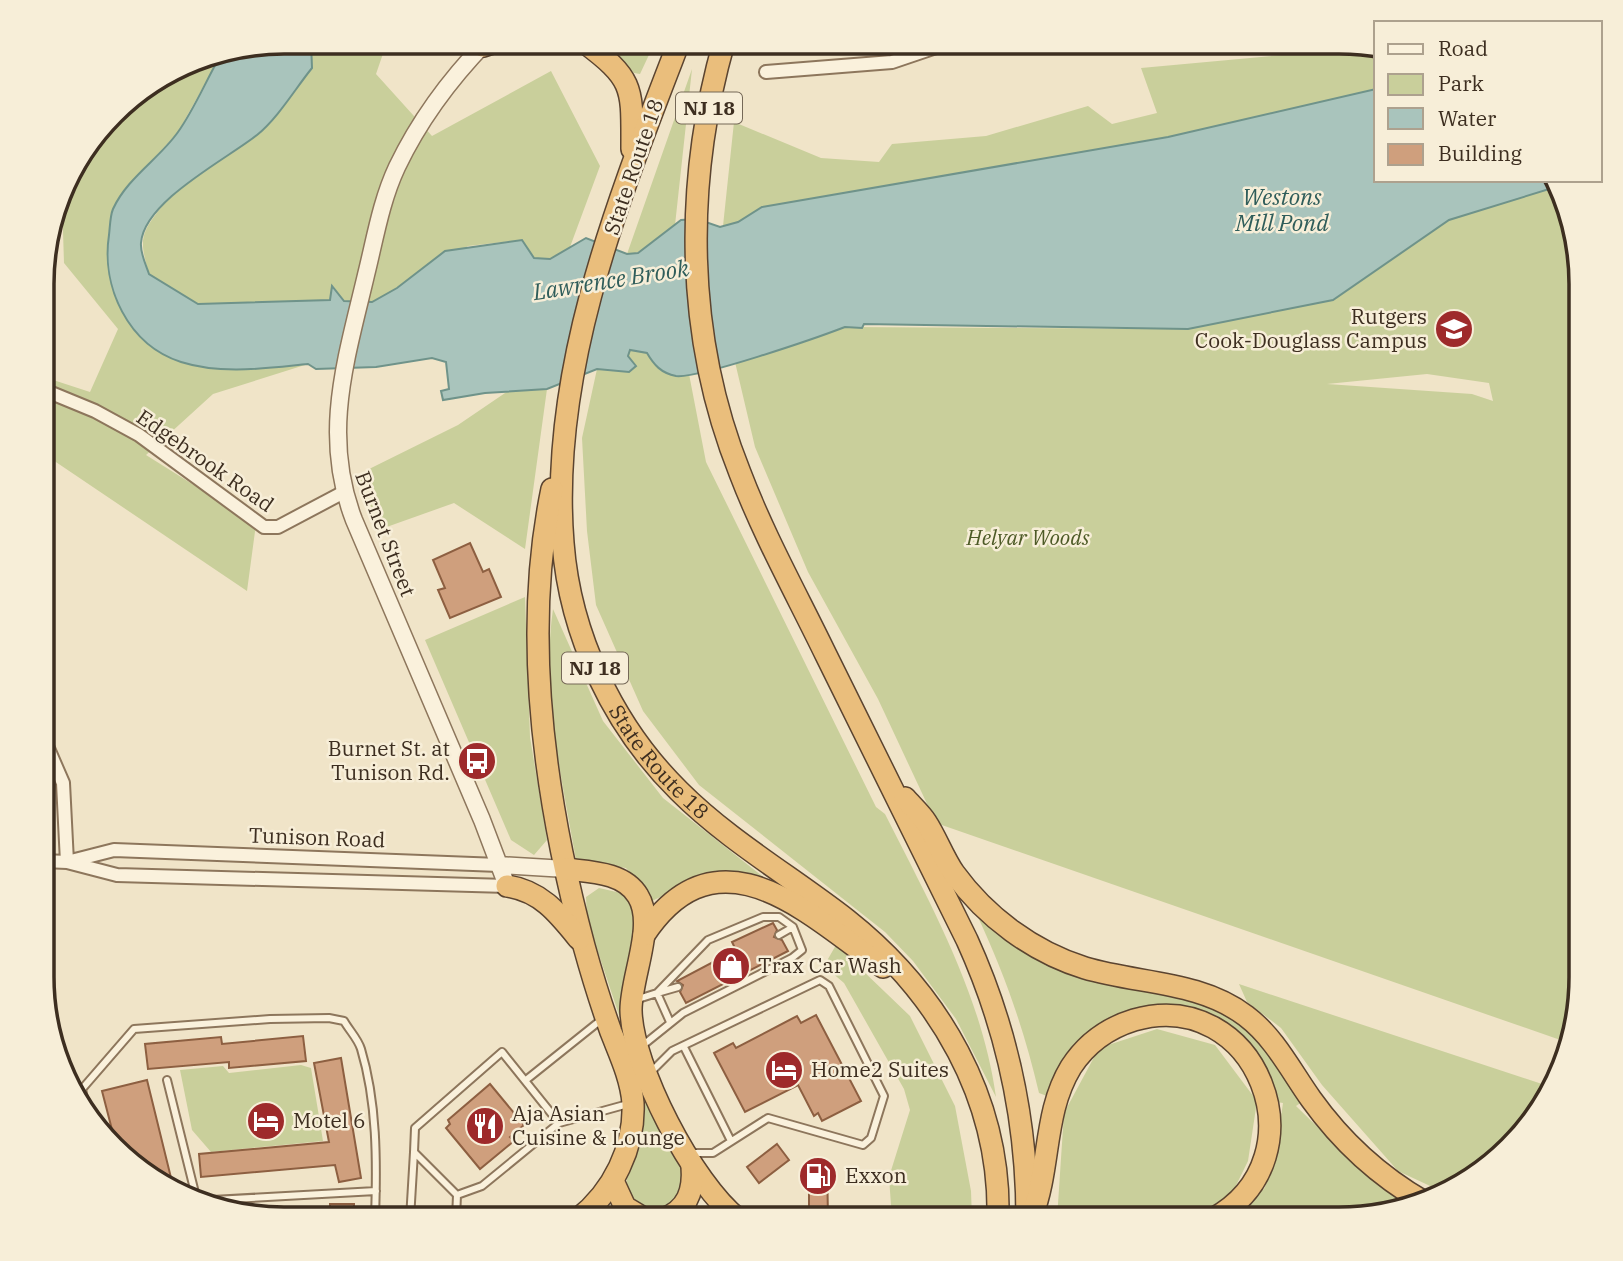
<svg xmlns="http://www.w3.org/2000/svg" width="1623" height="1261" viewBox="0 0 1623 1261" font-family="'IBM Plex Serif',serif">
	<rect width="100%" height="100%" fill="#f0e4c8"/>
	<!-- green -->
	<path fill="#c9cf9b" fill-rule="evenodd" d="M311,42H387L376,74L432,136L551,71L600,166L570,247L550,259L534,258L521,240L468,246L373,302L344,301L333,286L330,300L198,304L149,274C139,239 140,234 163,205L312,68Z
		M641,42H655L640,74L634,73L607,47L634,46Z
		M1316,42L1354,43L1376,48V89L1168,137L762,207L738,222L723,226L734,122L821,158L879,162L892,144L986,136L1088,106L1112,124L1157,113L1141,68L1293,54Z
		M222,53L178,132L125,190L163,353C209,375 259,368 308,364L213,394L146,455L256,524L247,591L44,454V377L90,392L118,329L64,263L62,200L74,164L125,102L156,84H163V80L206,55Z
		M692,69L675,225C659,236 648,253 627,254Z
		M1559,186L1581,284L1580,993L1569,1043L936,823L878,699L808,572L755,447L735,362L845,327L1188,329L1333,300L1449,220ZM1427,374L1489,383L1493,401L1472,394L1327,384Z
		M629,350L647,353L677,376L689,374L706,462L876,807L885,814C931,905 982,996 996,1097L956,1019L913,961L885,932L699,785L643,711L596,605L587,531L582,438L597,369L629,372Z
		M547,389L525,549L454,503L381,529L357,475L458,425L508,391Z
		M525,597L530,737L547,840L534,855L511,840L425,640Z
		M553,609L603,721L663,798L780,890L712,872L652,901L626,868L576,860C562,779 541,692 553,609Z
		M599,888L621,893L636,910L623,1027L587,919L586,897Z
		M976,913L993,924L1224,1011L1256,1035L1302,1102L1296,1106L1374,1182L1407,1205L1338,1219H1225L1264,1189L1274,1165L1283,1103L1277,1102C1269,1068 1246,1027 1210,1017C1190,1011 1166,1011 1145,1009L1055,1077L1047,1096L1039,1093C1024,1029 1004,972 976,913Z
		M836,945L910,1016L955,1106L971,1191L972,1219H892L889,1177L910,1110L904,1089L844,983L824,966Z
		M1239,984L1551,1087L1520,1137L1443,1192L1398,1171L1322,1085L1281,1028L1247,1002Z
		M1157,1029L1215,1045L1257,1101L1248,1161L1228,1202L1172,1219H1057L1064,1113L1099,1048Z
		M301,1065L311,1068L323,1141L211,1152L192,1130L180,1070L223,1066L229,1073Z
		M642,1090L684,1170C686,1206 642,1229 628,1190C622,1174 638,1151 641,1133C644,1119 643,1104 642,1090Z"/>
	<!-- water -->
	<path fill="#a9c4bc" stroke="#6f938a" stroke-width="2" d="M285,42H311L312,68C295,89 278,118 257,135C227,159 144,201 141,243C140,253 146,265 149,274L198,304L330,300L332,286L344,301L372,302L397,288L445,251L522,240L534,258L550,259L586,238L627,254L638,253L681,220L697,219L720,227L738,222L762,207L1168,137L1376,89V180H1554L1559,186L1449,220L1333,300L1188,329L864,324L862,328L845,327C819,337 698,379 676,376C661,373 654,365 647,353L630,350L628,356L636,366L629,372L597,369L547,389L485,393L443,400L441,391L449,389L446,362L432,358L376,367L316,369L308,364C267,368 222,375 181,362C128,345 101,287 109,235C110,227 110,216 113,209C127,178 159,159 178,132C195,108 207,78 222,53Z"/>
	<!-- building -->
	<path fill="#cf9f7d" stroke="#8d5f41" stroke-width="2" d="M470,543L483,572L489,569L501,597L450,618L438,590L445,588L433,560Z
		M773,923L777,930L774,937L782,940L788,951L686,1003L680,992L683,985L677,981L736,950L732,942Z
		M816,1015L861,1101L822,1121L818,1113L814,1116L798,1085L745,1112L714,1053L733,1043L736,1048L797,1016L801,1023Z
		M303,1036L306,1061L229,1068V1062L148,1069L145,1044L221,1037L222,1044Z
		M341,1058L361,1178L339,1182L335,1165L201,1177L199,1154L329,1142L314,1063Z
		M147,1080L174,1190L124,1158L117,1149L102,1091Z
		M490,1084L524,1125L510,1137L514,1141L480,1169L446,1128L450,1124L448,1120Z
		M777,1144L789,1160L759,1183L747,1167Z
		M809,1160H827L828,1219H809Z
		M330,1204H354V1219H330Z"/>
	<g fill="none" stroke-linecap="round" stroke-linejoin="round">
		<defs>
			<path id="service" d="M779,935L793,927
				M635,1000L657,993L708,940L763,917H779L793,927L802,950L792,958L683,1013L642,1046
				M670,1022L657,993L678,987
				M684,1047L731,1141
				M502,1052L559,1123L482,1186L457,1195L414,1152L415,1128Z
				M652,1071L672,1051L820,980L829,986L884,1096L871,1138L863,1145L768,1118L713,1153H690
				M167,1080L197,1201
				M526,1080L601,1020
				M86,1108L82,1089L134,1029L270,1019L329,1018L344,1021C349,1030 358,1039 361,1049C377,1102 377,1162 375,1217
				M559,1123L628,1104
				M195,1201L376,1191
				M410,1219L414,1152
				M456,1219L457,1195"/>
			<path id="minor" d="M766,72L892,62L951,42
				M44,390L95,411L139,435L264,527H278L344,492
				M43,737L63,783L67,862
				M43,861L67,862L117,875L507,886
				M71,861L114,850L499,865"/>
			<path id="tertiary" d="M486,42C450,79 419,121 397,167C381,201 375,239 366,275C346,360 321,435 354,520L482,820L507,886
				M499,865L566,869"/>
			<g id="trunk">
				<path d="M584,42C635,80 632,88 632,149"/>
				<path id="s1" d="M679,42C618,200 549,371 563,543C570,635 613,726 679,791C729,841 792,877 847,920C939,993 1001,1099 998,1219"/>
				<path d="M724,42C684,183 685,336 740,473C764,536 797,595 826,655C873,750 920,845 967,940C1007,1028 1027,1121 1027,1219"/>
				<path d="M483,46L495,42"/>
				<path d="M552,489C521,638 545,800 584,946C592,975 601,1004 611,1032C620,1055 631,1078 633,1103C635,1147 613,1192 578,1219"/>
				<path d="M905,798C912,806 921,814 926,822C937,839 943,857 954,873C986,917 1033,952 1085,968C1139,984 1200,981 1246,1016C1275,1038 1291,1071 1311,1099C1341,1141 1379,1176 1424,1202"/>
				<path d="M566,869C590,872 624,872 638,896C656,925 631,976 631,1010C632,1067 693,1184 738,1219"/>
				<path d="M507,886C541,891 558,913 579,939"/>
				<path d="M644,935C718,824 807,913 883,967"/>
				<path d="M613,1181L625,1207L645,1219"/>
				<path d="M1032,1216C1051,1166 1043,1113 1071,1067C1086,1044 1108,1028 1134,1020C1256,985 1325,1157 1213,1219"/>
				<path d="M663,1219C688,1210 694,1190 692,1166"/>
			</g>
		</defs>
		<!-- service casing -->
		<use href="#service" stroke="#8d765c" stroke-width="10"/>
		<!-- minor casing -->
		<use href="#minor" stroke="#8d765c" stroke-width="16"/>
		<!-- tertiary casing -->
		<use href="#tertiary" stroke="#8d765c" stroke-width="19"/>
		<!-- trunk casing -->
		<use href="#trunk" stroke="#5b4430" stroke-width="24"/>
		<!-- service -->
		<use href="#service" stroke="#faf1dc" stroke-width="6"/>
		<!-- minor -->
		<use href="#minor" stroke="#faf1dc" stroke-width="12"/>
		<!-- tertiary -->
		<use href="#tertiary" stroke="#faf1dc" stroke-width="16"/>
		<!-- trunk -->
		<use href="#trunk" stroke="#eabe7c" stroke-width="21"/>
	</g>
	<!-- icons -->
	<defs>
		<symbol id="university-disc" viewBox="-11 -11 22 22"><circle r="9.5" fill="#9e2a2b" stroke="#f7eed8"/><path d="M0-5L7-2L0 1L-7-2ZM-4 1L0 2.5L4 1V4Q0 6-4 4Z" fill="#fff"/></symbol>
		<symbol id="bus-disc" viewBox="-11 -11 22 22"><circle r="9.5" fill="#9e2a2b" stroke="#f7eed8"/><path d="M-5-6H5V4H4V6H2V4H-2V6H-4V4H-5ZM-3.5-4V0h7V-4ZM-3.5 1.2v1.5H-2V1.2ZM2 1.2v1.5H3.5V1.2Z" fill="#fff"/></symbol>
		<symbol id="shop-disc" viewBox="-11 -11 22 22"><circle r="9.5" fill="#9e2a2b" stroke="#f7eed8"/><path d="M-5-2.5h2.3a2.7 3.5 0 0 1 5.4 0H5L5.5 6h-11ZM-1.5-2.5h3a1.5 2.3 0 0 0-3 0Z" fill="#fff"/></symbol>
		<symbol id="hotel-disc" viewBox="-11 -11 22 22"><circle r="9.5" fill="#9e2a2b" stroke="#f7eed8"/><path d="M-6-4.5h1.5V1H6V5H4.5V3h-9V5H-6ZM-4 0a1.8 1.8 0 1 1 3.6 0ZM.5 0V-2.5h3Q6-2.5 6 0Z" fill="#fff"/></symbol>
		<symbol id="restaurant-disc" viewBox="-11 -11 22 22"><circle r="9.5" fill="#9e2a2b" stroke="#f7eed8"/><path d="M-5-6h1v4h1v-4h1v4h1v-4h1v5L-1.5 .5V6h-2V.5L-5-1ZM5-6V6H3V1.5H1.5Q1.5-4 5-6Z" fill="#fff"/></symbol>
		<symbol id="fuel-disc" viewBox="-11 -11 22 22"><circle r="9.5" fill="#9e2a2b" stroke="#f7eed8"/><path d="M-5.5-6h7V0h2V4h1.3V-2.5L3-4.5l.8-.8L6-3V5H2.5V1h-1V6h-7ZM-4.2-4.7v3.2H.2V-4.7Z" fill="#fff"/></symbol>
	</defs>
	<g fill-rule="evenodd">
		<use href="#university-disc" x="1432" y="307" width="44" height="44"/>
		<use href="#bus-disc" x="455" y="739" width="44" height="44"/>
		<use href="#shop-disc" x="709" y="944" width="44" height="44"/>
		<use href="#hotel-disc" x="762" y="1048" width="44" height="44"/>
		<use href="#hotel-disc" x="244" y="1099" width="44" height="44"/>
		<use href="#restaurant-disc" x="463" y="1104" width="44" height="44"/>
		<use href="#fuel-disc" x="796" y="1154" width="44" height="44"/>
	</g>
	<g text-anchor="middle" stroke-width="5" stroke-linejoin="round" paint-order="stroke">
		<!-- shield labels -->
		<g fill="#f7eed8" stroke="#756857" stroke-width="2">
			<rect x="676" y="92.5" width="66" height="31" rx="5"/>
			<rect x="562" y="652.5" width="66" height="31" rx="5"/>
		</g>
		<g font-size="19" font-weight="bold" fill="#3d2e20">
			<text x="709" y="115">NJ 18</text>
			<text x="595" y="675">NJ 18</text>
		</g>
		<!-- street labels -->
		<g font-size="21" fill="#3d2e20" stroke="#f7eed8">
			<text transform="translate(634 167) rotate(-71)" y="7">State Route 18</text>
			<text transform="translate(205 461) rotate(35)" y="7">Edgebrook Road</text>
			<text transform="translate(385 534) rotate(69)" y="7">Burnet Street</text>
			<text dy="7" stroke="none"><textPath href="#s1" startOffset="763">State Route 18</textPath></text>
			<text transform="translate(317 838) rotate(2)" y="7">Tunison Road</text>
		</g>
		<!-- poi labels -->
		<g font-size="21" fill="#3d2e20" stroke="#f7eed8" text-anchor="start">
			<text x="1427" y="324" text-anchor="end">Rutgers<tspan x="1427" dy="24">Cook-Douglass Campus</tspan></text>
			<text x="450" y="756" text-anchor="end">Burnet St. at<tspan x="450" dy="24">Tunison Rd.</tspan></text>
			<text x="758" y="973">Trax Car Wash</text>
			<text x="811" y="1077">Home2 Suites</text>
			<text x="512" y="1121">Aja Asian<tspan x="512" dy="24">Cuisine &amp; Lounge</tspan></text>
			<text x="293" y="1128">Motel 6</text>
			<text x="845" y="1183">Exxon</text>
		</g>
		<!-- park labels -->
		<g font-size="21" font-style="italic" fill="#4d5a26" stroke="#f7eed8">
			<text x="1028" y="545">Helyar Woods</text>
		</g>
		<!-- water labels -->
		<g font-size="23" font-style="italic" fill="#2f5d5a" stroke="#f7eed8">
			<text x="1282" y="205">Westons<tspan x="1282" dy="26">Mill Pond</tspan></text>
			<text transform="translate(611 280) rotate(-9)" y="8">Lawrence Brook</text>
		</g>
	</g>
	<!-- crop -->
	<path d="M0 0H1623V1261H0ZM284 54H1339A230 230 0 0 1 1569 284V977A230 230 0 0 1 1339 1207H284A230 230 0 0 1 54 977V284A230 230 0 0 1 284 54Z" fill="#f7eed8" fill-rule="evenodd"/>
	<path fill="none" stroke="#3d2e20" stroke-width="3.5" d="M284 54H1339A230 230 0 0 1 1569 284V977A230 230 0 0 1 1339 1207H284A230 230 0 0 1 54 977V284A230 230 0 0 1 284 54Z"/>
	<!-- legend -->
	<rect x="1374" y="21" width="228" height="161" fill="#f7eed8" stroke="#ada18e" stroke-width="2"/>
	<rect x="1388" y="44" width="35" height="10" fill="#faf1dc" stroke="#ada18e" stroke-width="2"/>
	<text x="1438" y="56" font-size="21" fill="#3d2e20">Road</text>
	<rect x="1388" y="74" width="35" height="21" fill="#c9cf9b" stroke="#ada18e" stroke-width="2"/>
	<text x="1438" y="91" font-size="21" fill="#3d2e20">Park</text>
	<rect x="1388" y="108" width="35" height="21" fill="#a9c4bc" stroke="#ada18e" stroke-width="2"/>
	<text x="1438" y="126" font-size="21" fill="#3d2e20">Water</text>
	<rect x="1388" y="144" width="35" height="21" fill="#cf9f7d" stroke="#ada18e" stroke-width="2"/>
	<text x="1438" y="161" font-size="21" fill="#3d2e20">Building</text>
</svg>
